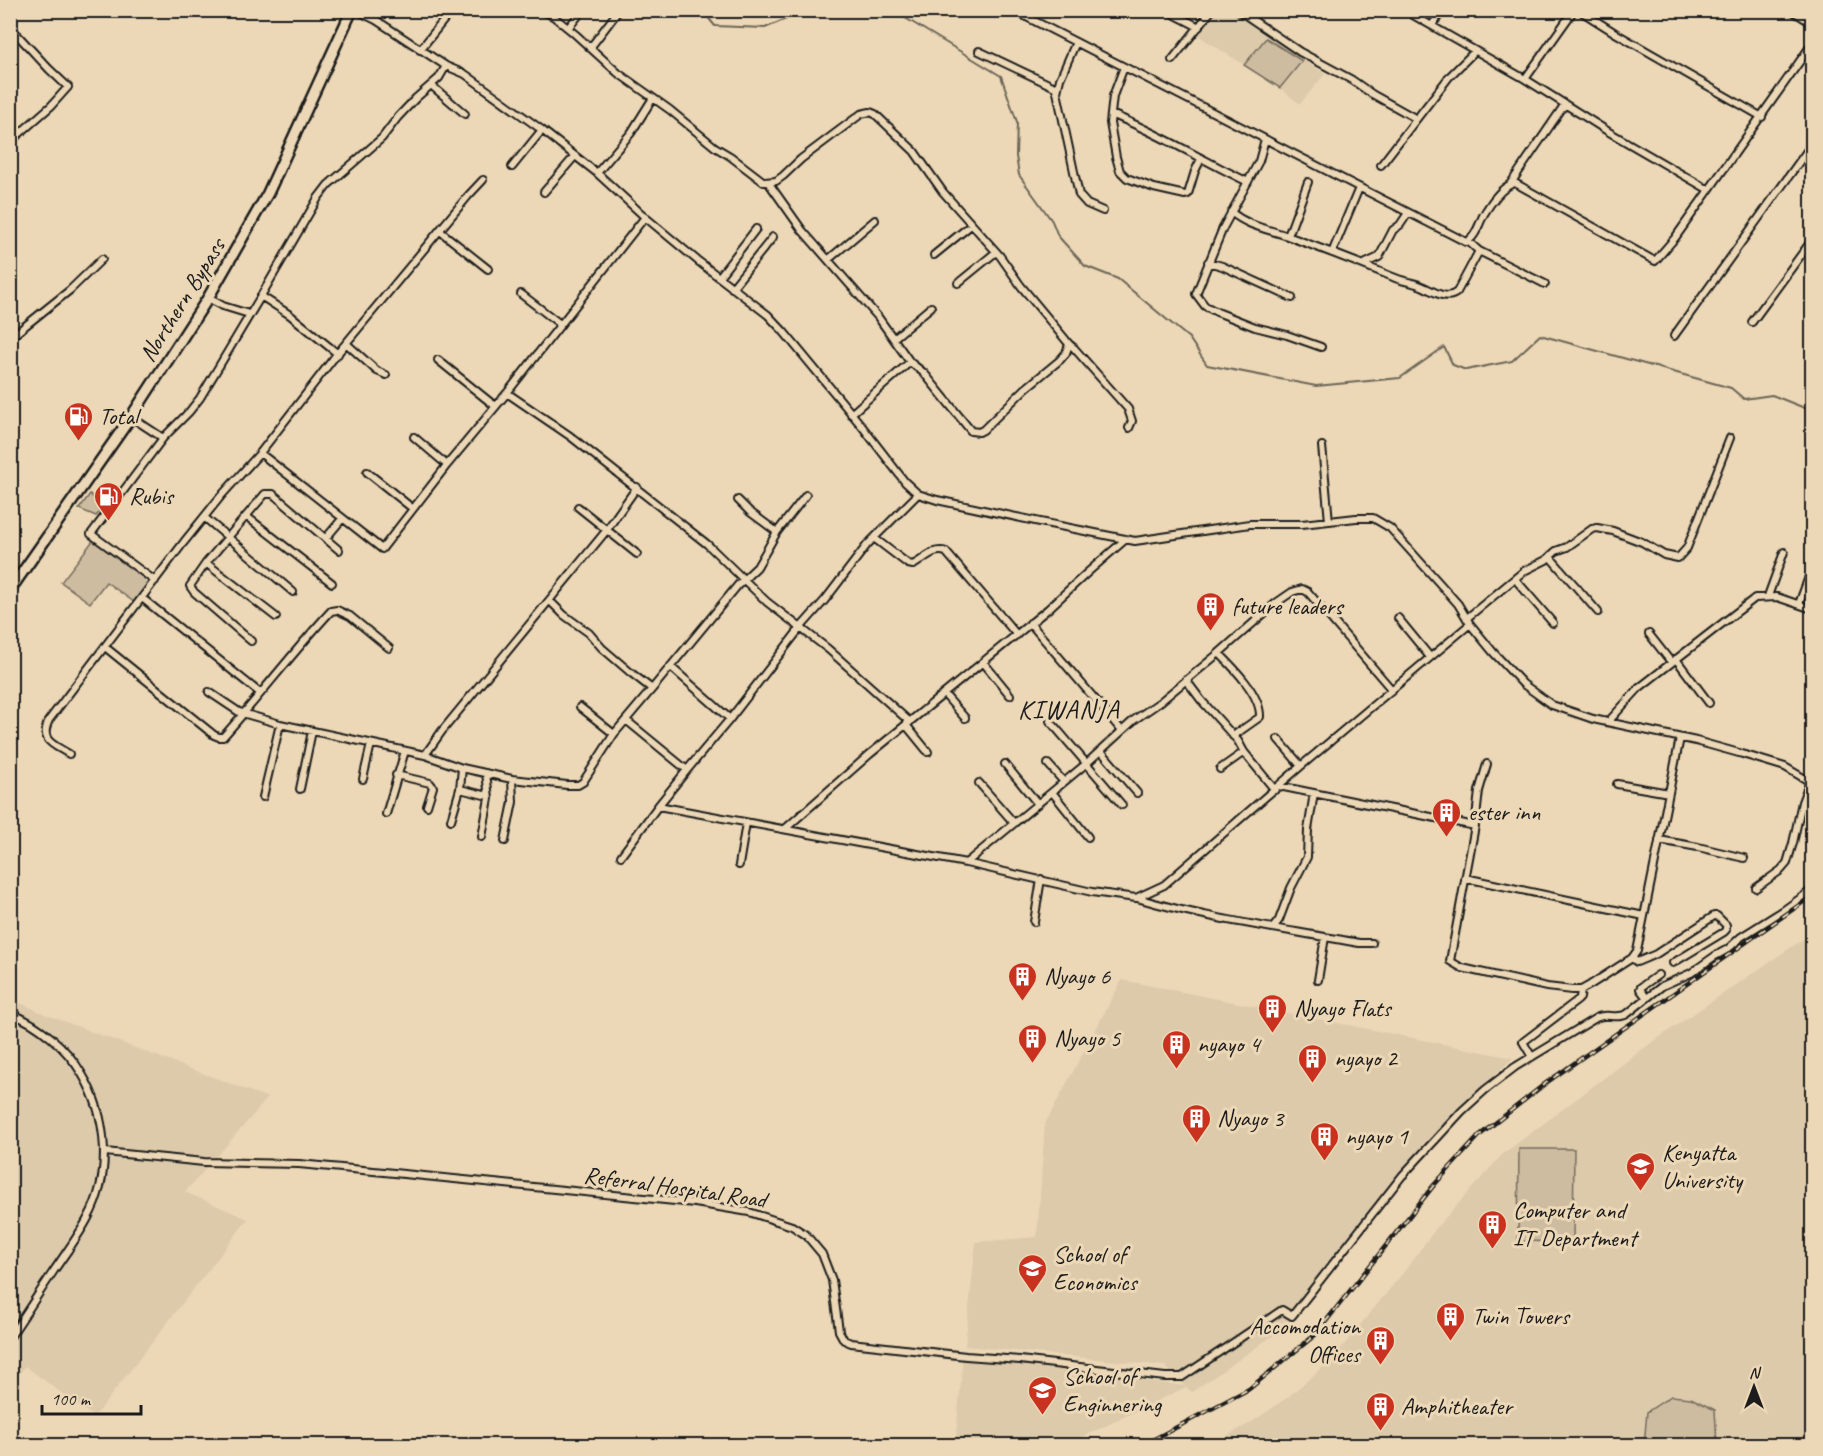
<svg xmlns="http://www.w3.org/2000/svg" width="1823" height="1456" viewBox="0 0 1823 1456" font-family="Caveat,sans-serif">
	<rect width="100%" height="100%" fill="#ecd8b6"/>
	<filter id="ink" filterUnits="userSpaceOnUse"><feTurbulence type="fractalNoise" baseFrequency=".0167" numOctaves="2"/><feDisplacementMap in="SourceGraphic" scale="12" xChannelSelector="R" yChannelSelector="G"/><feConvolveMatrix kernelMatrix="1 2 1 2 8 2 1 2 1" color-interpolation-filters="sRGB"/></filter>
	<g filter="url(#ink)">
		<!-- built -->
		<path fill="#dccaab" d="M1217,11H1231L1325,74L1300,104L1280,88L1199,36Z
			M1812,933V1445L1209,1446L1252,1422L1288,1397L1332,1359L1403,1273L1437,1227L1503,1154L1651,1043Z
			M1122,980L1513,1058L1464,1104L1412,1163L1287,1326L1192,1392L1186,1387L1066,1445L955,1446L963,1357L1185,1386L1165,1366L965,1346L976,1242L1037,1237L1045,1124Z
			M11,999L47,1015L268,1098L185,1192L248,1219L94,1417L25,1366L11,1386Z"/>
		<!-- green -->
		<path fill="#cebca0" stroke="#756c5e" stroke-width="1.5" d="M1266,38L1302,61L1280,88L1244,65Z
			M90,494L103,508L96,516L79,509Z
			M95,538L151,581L134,602L106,582L90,603L61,582Z
			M1519,1149H1574L1573,1242L1518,1241Z
			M1671,1396L1691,1398L1715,1410L1717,1445H1644L1647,1412Z"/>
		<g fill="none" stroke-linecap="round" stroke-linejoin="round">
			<!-- stream -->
			<path stroke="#6c6558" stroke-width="2" d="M702,10L715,26L765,28L807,10
				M892,10L1001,76L1017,122L1016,156L1019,175L1052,221L1058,236L1085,266L1118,279L1189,338L1207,365L1316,386L1400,378L1444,347L1453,365L1466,370L1512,361L1540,335L1731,388L1744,399L1772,395L1812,411"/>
			<defs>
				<path id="street" d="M356,10L376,20L446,66L465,74L542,130L597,173L645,217L698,261L768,315L784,332L861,425L905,482L918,494L937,500L1040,522L1135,541L1250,524H1302L1356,518H1373L1390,528L1458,604L1470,624L1493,652L1523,684L1552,705L1593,719L1696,741L1739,753L1785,767L1812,783
					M541,10L553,16L575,34L618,73L670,110L715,147L730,156L764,182L776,181L783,176L801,159L861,114L870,112L875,114L914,151L943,192L1000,256L1021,286L1065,339L1069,344L1066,353L1060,360L1026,388L983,430L979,432L971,431L924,373L910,362L878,317L802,230L768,182
					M1013,10L1466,242C1476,238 1479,223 1484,214C1490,204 1503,185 1515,183L1655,261L1675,238L1812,44
					M1166,10L1199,27
					M1238,10L1300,52L1352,80L1372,94L1415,118
					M1404,10L1525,79L1609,132L1709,190
					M1579,10L1617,34L1762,117
					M1791,10L1812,23
					M1432,25L1443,10
					M10,27L49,69L68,87L51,106L10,142
					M568,28L583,10
					M1076,42L1060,79L1057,92L1079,195L1087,204L1103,211
					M590,48L619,10
					M420,50L452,10
					M979,51L1057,88
					M1172,60L1212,10
					M1124,67L1113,96L1110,123L1116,157L1120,171L1127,178L1154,188L1185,195L1188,194L1195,171L1201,159
					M1525,79L1574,10
					M431,85L465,114
					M1111,114C1158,133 1202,160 1248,182
					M1265,139L1259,161L1223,228L1196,294L1205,306L1217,312L1255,327L1287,335L1321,347
					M1381,165L1449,77L1475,51
					M512,167L542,130
					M597,173L631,133L653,98
					M1511,183L1565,104
					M544,192L575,156
					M1231,212C1249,227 1269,229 1290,237C1325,250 1359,263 1393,277C1401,281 1411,282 1419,285C1431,289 1446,302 1457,292L1479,251L1469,242
					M440,231L488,269
					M1288,236L1308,182
					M1479,251L1545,284
					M1332,253L1359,188
					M934,255L971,225
					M829,259L875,220
					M1208,262L1222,266L1292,298
					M1364,264L1379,257L1393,230L1400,225L1408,213
					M719,277L756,229
					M958,283L996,252
					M732,288L773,237
					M521,294L560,324
					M261,296L290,315L338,354
					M208,298L223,306L249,314
					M1752,322L1812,240
					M1674,336L1812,144
					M10,338L70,290L102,259
					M894,338L931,307
					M347,344L377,371L386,375
					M1069,344L1074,348L1128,409L1132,421L1129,428
					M438,360L495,406
					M507,393L570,436L707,544L767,602L828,649L910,722
					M851,414L910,362
					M131,417L163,438
					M414,437L447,465
					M1322,446L1329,521
					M260,453L382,549L447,465L507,393L645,217
					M367,472L412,508
					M738,500L750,512L777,532
					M578,507L637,554
					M246,516L332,583
					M204,517L293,592
					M326,538L342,519
					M874,538L908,564L913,565C924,560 933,547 946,552L1017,635
					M1550,557L1598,612
					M206,563L276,617
					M1515,579L1553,623
					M155,581L91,534L163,438L189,412L200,398L261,296L318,198L328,185L382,138L398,117L416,98L439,78L446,66
					M1768,596L1784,552
					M142,598L260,693
					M550,601L564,615L589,633L602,648L630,672L652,689L738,585L757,567L777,532L806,495
					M1799,604L1811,571
					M1398,618L1430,657
					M1467,618L1524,571L1546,560L1556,551L1567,547L1592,529L1597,528L1613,531L1642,542L1664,555L1678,558L1687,548L1730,438
					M1030,623L1122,731
					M1649,634L1671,662
					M251,641L194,592L190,586L206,563L265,494H273L339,550
					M105,647L214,735L219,737H223C260,696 293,652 331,611L337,610L350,616L389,648
					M1219,653C1234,668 1261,695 1260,717L1233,736
					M1676,659L1709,703
					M983,662L1010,695
					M671,667L730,719
					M1186,680L1201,700L1238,741L1244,752L1275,790
					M209,692L239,712L280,724L425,755L462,768L512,779L567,785H578L583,782L614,734L652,689
					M944,694L965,718
					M580,707L614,734
					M1050,721L1122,805
					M1608,722L1639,688L1755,598L1777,597L1812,609
					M906,725L928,752
					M1278,739L1301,766
					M1101,751L1137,793
					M69,754C53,744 39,741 49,720L184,542L221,496L260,453L333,359L468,196L483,180
					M425,755L442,731L606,531L637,487
					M1005,764L1038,804
					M1048,764L1064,782
					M1220,769L1244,752
					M687,770L730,719L801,627L825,600L867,545L918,494
					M486,773L489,798
					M396,775L430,783L433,787L427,806
					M363,779L371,744
					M979,783L1014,823
					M1617,784L1669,793
					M1279,786L1475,826L1450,961L1462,968L1547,987L1572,990H1581L1590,985L1632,958L1637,951L1680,738
					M300,789L312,731
					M460,789L488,796L489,798L482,837
					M1052,792L1088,837
					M263,797L280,724
					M658,806L966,863L1092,892L1136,898L1164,885L1301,766L1470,624
					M386,814L405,751
					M451,820L460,789L462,768
					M1475,826L1479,791L1487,764
					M785,829L870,754L1048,609L1088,572L1126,539
					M1659,840L1698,847L1744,858
					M505,841L513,802L512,779
					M621,856L658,806L687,770L626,720
					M966,863L1087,763L1134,720L1160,702L1219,653L1276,603L1292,592L1302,589L1308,592L1392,690
					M739,865L746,823
					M1465,878L1644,916
					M1756,888L1781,870L1787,863L1793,843L1802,802L1810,781
					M1137,898C1210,920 1284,929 1359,943H1372
					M1034,922L1041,879
					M1273,928L1279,920L1291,888L1307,857L1308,830L1314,793
					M1632,958L1637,962L1656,954L1714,916H1717L1726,925V930L1724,932L1673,963
					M1318,980L1325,937
					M1646,997L1640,989L1641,987L1658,975
					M10,1013C39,1024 67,1048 82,1074C108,1117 112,1174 88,1218C78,1237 65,1254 53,1272C39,1293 25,1315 10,1337
					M1532,1057L1523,1042L1578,1000L1580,998L1581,990
					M105,1152L204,1162L299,1164L384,1172L695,1203L749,1212L792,1226L806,1235L822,1254L832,1280L839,1331L844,1340L851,1343L966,1356L1020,1360L1165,1377H1182L1282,1310L1292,1316L1402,1176L1462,1111L1485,1090L1515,1067L1596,1018C1606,1012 1616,1020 1627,1014L1662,986L1691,973L1715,956L1728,949L1741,937L1784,910L1812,890"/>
				<path id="primary" d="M10,590L131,417L208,298L268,193L352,10"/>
			</defs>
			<!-- street casing -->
			<use href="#street" stroke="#1c1c1c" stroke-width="10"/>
			<!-- primary casing -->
			<use href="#primary" stroke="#1c1c1c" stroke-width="14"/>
			<!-- street -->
			<use href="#street" stroke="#ecd8b6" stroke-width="6"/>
			<!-- primary -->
			<use href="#primary" stroke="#ecd8b6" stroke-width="9"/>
			<defs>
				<path id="rail" d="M1141,1446L1249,1389L1315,1335L1434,1185L1480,1135L1546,1083L1812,896"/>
			</defs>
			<!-- rail casing -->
			<use href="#rail" stroke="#1c1c1c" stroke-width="4.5"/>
			<!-- rail -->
			<use href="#rail" stroke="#ecd8b6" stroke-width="2" stroke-dasharray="7" stroke-linecap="butt"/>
		</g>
	</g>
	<!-- icons -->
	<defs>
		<symbol id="fuel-pin" viewBox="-11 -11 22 30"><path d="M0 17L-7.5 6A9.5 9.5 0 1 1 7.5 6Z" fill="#c8321e" stroke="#ecd8b6"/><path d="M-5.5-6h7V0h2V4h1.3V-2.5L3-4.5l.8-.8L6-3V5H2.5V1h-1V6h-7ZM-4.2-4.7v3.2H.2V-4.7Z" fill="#fff"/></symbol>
		<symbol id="building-pin" viewBox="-11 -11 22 30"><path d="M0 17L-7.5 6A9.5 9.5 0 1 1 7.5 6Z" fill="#c8321e" stroke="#ecd8b6"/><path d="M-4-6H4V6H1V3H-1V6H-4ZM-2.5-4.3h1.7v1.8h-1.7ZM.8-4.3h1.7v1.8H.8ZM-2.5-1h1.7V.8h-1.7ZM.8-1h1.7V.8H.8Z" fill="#fff"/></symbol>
		<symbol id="university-pin" viewBox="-11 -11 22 30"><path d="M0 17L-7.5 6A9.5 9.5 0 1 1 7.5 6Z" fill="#c8321e" stroke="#ecd8b6"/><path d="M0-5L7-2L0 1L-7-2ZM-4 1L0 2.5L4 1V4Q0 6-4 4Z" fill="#fff"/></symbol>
		<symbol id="school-pin" viewBox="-11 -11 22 30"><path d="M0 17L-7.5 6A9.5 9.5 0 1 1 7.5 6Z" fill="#c8321e" stroke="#ecd8b6"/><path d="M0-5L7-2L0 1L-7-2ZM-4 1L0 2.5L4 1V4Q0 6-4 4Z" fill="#fff"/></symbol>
	</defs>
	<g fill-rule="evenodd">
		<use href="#fuel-pin" x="62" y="400" width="33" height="45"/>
		<use href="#fuel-pin" x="92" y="480" width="33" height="45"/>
		<use href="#building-pin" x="1194" y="590" width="33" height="45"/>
		<use href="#building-pin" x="1430" y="796" width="33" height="45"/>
		<use href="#building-pin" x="1006" y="960" width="33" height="45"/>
		<use href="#building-pin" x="1256" y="992" width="33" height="45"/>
		<use href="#building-pin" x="1016" y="1022" width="33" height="45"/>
		<use href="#building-pin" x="1160" y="1028" width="33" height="45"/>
		<use href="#building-pin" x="1296" y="1042" width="33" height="45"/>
		<use href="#building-pin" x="1180" y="1102" width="33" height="45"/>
		<use href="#building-pin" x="1308" y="1120" width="33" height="45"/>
		<use href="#university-pin" x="1624" y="1150" width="33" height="45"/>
		<use href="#building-pin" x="1476" y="1208" width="33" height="45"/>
		<use href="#school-pin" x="1016" y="1252" width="33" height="45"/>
		<use href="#building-pin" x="1434" y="1300" width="33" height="45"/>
		<use href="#building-pin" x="1364" y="1324" width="33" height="45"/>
		<use href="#school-pin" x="1026" y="1374" width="33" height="45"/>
		<use href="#building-pin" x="1364" y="1390" width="33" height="45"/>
	</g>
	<g text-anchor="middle" stroke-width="6" stroke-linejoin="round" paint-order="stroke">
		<!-- street labels -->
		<g font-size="24" fill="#1c1c1c" stroke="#ecd8b6">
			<text transform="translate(182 300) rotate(-58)" y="8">Northern Bypass</text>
			<text transform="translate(675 1187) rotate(8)" y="8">Referral Hospital Road</text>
		</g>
		<!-- poi labels -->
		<g font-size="24" fill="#1c1c1c" stroke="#ecd8b6" text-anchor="start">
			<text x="99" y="424">Total</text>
			<text x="129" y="504">Rubis</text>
			<text x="1232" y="614">future leaders</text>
			<text x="1468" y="820">ester inn</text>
			<text x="1044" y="984">Nyayo 6</text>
			<text x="1294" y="1016">Nyayo Flats</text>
			<text x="1054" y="1046">Nyayo 5</text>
			<text x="1197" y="1052">nyayo 4</text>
			<text x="1334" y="1066">nyayo 2</text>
			<text x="1217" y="1126">Nyayo 3</text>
			<text x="1345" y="1144">nyayo 1</text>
			<text x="1662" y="1160">Kenyatta<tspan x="1662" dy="28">University</tspan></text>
			<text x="1513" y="1218">Computer and<tspan x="1513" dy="28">IT Department</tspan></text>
			<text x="1053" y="1262">School of<tspan x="1053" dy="28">Economics</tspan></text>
			<text x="1472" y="1324">Twin Towers</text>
			<text x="1360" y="1334" text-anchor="end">Accomodation<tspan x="1360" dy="28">Offices</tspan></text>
			<text x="1063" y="1384">School of<tspan x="1063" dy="28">Enginnering</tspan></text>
			<text x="1401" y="1414">Amphitheater</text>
		</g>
		<!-- neighbourhood labels -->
		<g font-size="26" letter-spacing="1.5" fill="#1c1c1c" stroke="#ecd8b6">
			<text x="1069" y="718">KIWANJA</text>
		</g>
	</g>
	<!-- margin -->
	<rect width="1823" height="1456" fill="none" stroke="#ecd8b6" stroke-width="36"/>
	<rect x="18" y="18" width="1787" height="1420" fill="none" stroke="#1c1c1c" stroke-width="2" filter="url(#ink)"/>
	<!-- north arrow -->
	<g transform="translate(1754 1387)" stroke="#ecd8b6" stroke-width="4.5" paint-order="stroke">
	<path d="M0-4.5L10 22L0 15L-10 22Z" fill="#1c1c1c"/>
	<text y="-9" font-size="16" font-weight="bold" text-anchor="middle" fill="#1c1c1c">N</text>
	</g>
	<!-- scale -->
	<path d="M42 1405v9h99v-9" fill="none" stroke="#1c1c1c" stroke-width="3"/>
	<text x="51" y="1405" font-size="18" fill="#1c1c1c" stroke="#ecd8b6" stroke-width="4.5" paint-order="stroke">100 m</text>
</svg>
